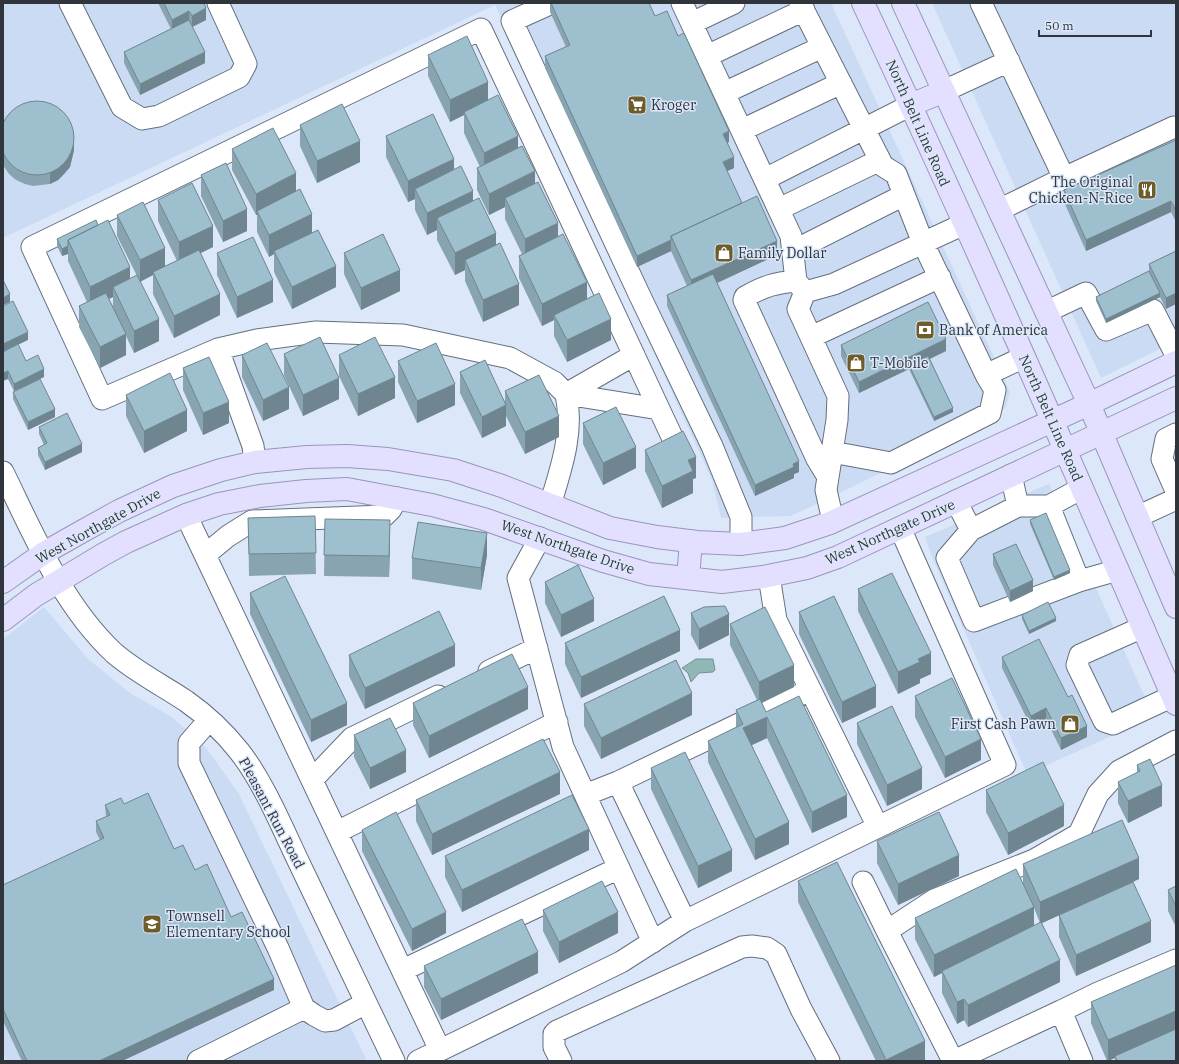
<svg xmlns="http://www.w3.org/2000/svg" width="1179" height="1064" viewBox="0 0 1179 1064" font-family="'IBM Plex Serif',serif">
	<rect width="100%" height="100%" fill="#dce8fa"/>
	<!-- built -->
	<path fill="#cbdbf3" d="M3,3H831L1010,392L1006,407L994,419L791,516L721,518L712,480L495,5L3,238Z
		M932,3H1176V341L1101,378Z
		M1049,484L1154,717L1027,774L932,557L925,537Z
		M44,607L88,659L130,693L172,717L207,749L239,794L367,1061H6L3,1055V639Z"/>
	<!-- water -->
	<path fill="#91b7b4" stroke="#749090" d="M696,659H713L715,670L713,672L699,673L691,682L688,673L682,668Z"/>
	<g fill="none" stroke-linecap="round" stroke-linejoin="round">
		<defs>
			<path id="minor" d="M70,3L122,107L142,119L159,116L239,77L246,64L218,3
				M552,3L512,21L639,294L712,446L741,517V544
				M682,3L791,236L796,281L805,292L834,284L964,224
				M800,3L883,166L896,174L923,243L986,375L1024,357
				M981,3L1064,178
				M692,23L734,3
				M707,56L804,10
				M944,91L1009,61
				M724,93L822,47
				M742,130L841,83
				M765,179L911,105
				M779,209L880,160
				M999,210L1064,178L1174,127L1176,128
				M793,251L904,195
				M796,281C775,283 764,286 745,297L744,300L817,459L828,477
				M805,292L798,309L838,396L837,420L826,490L833,521
				M1046,312L1086,293L1106,330L1153,310L1176,355
				M811,337L940,277
				M218,349L253,446L255,462
				M566,394L634,355
				M659,409L566,394L554,382L510,358L403,335L316,332L257,340L218,349L102,399L32,247L481,29C546,166 610,303 674,441
				M1176,434L1166,439L1162,459L1176,491
				M832,452L891,463L990,413L995,390L986,375
				M3,472C34,535 62,604 114,653C136,672 162,685 186,701C206,715 224,732 239,751C265,784 283,830 302,869C332,933 363,997 394,1061
				M1011,475L1018,506H1049L1082,488
				M956,501L971,530L947,558L974,621L1079,581L1118,570
				M550,505C561,469 574,432 566,394
				M1049,506L1079,581
				M186,515L440,1050
				M1137,517L1176,499
				M971,530L1018,506
				M540,538L518,578L563,747L653,942
				M205,555L228,536L252,521L384,516L391,509L397,498
				M1143,627L1080,655L1077,665L1104,721L1113,724L1173,696
				M489,671L537,648
				M209,720L189,743V763L278,948L304,1008L314,1015L325,1021L334,1020L366,1003
				M312,780L352,738L438,696
				M585,795L618,782
				M878,827L1005,765L900,528
				M337,832L557,722
				M863,882L887,931L953,1061
				M685,921L618,782L810,690
				M887,931L934,900L1034,860L1079,834L1098,794L1119,771L1176,741
				M403,970L619,868
				M1061,1011L1098,993L1176,960
				M198,1061L304,1008
				M418,1061L621,962L685,921L878,827L776,620L769,576
				M561,1061L554,1047V1034L557,1031L742,947L752,946L767,948L776,954L801,1009L829,1061
				M954,1061L1061,1011L1082,1061"/>
			<path id="major" d="M863,3C972,235 1074,469 1176,704
				M903,3L1089,404L1176,607
				M911,105L944,91
				M688,578L691,541
				M3,582L44,553L81,532L119,511L173,486L221,470L255,462L307,457L347,456L388,459L453,470L502,486L610,528L657,537L697,542L740,544L785,538L830,523L1089,404L1176,362
				M3,620L36,595L104,554L126,542L186,515L219,504L260,496L306,491L347,489L432,505L484,519L603,561L649,574L722,582L763,577L807,568L838,557L1176,398"/>
		</defs>
		<!-- minor casing -->
		<use href="#minor" stroke="#646f7e" stroke-width="23"/>
		<!-- major casing -->
		<use href="#major" stroke="#9995bb" stroke-width="24"/>
		<!-- minor -->
		<use href="#minor" stroke="#fff" stroke-width="21"/>
		<!-- major -->
		<use href="#major" stroke="#e3dfff" stroke-width="22"/>
	</g>
	<!-- wall -->
	<path fill="#88a4b0" fill-rule="evenodd" d="M158,3H204L206,20L192,27L205,63L140,95L124,63V52L171,29Z
		M550,3H649L655,16L678,36L729,142L727,143L734,168L727,171L742,203L777,255L717,283L799,472L794,474V478L755,496L667,306V295L687,286L671,251L637,267L545,68V56L566,47L550,12Z
		M428,55L488,100L518,148L587,299L611,340L567,362L554,336V320L542,326L519,278V256L522,254L505,219V207L489,215L477,190V168L480,167L464,133V115L450,122L428,76Z
		M3,123L74,150L70,167L64,174L58,180L50,184L33,186L25,184L16,180L9,174L3,165Z
		M300,125L360,162L317,183L300,146Z
		M386,136L454,169L473,201L496,245L519,305L483,322L465,281V270L455,275L437,240V230L427,235L415,210V199L408,202L386,157Z
		M1176,140V222L1171,212L1086,251L1064,202V190Z
		M232,149L296,191L312,233L336,287L292,309L274,272V254L269,257L257,232V215H256L232,170Z
		M201,175L247,231L223,242L201,196Z
		M158,200L213,247L200,253L220,315L174,338L153,294V275L140,281L159,341L134,353L126,336V355L100,368L79,327V306L87,302L68,261V254L62,256L57,246V239L98,225L130,279L137,276L117,236V215L165,266L177,261L158,221ZM113,297V307L109,299Z
		M1176,251L1166,309L1160,297L1106,323L1096,301V297L1149,271V264Z
		M217,253L273,302L237,318L217,275Z
		M344,253L400,291L361,310L344,274Z
		M841,345L946,351L930,359L953,412L934,421L909,369L859,393L841,356Z
		M3,352L26,361L44,377L14,391L8,379Z
		M284,354L339,399L303,416L284,375Z
		M242,355L289,409L263,421L242,377Z
		M339,355L395,398L358,416L339,376Z
		M398,361L455,405L417,423L398,382Z
		M183,368L229,423L203,435L183,390Z
		M460,372L505,401V391L559,437L525,454L506,416V426L482,438L460,393Z
		M13,392L55,417L28,430L13,399Z
		M126,395L187,431L144,453L126,416Z
		M583,423L636,468L603,485L583,444Z
		M39,427L82,452L45,470L38,455V448L44,445L39,434Z
		M645,450L696,478L693,479V493L662,508L645,471Z
		M315,516L316,574L249,576L248,518Z
		M325,519L390,541L389,577L324,576Z
		M1030,520L1070,573L1054,580L1030,524Z
		M993,554L1033,591L1010,602L993,565Z
		M487,555L481,590L412,579V558Z
		M545,582L594,621L561,637L545,603Z
		M858,589L931,674L920,679V683L898,694L858,611Z
		M250,593L347,725L311,742L250,614Z
		M799,612L876,707L842,723L799,634Z
		M691,613L729,635L699,650L691,635Z
		M1022,615L1056,621L1029,634L1022,619Z
		M730,624L794,687L762,703L766,712L847,817L812,833L767,738L752,745L789,844L755,860L708,762V741L736,727V710L757,700L730,645Z
		M565,643L680,651L581,698L565,664Z
		M349,655L455,666L365,709L349,676Z
		M1002,657L1087,737L1061,750L1046,719L1031,727L1002,668Z
		M915,696L981,760L945,778L915,717Z
		M413,703L528,709L429,758L413,725Z
		M584,704L692,715L601,759L584,726Z
		M857,723L922,789L887,806L857,744Z
		M354,735L406,772L370,789L354,757Z
		M1137,765L1162,806L1128,823L1118,803V782L1137,773Z
		M651,768L732,871L698,888L651,789Z
		M986,790L1064,826L1008,855L986,812Z
		M560,794L432,855L416,821V800Z
		M124,804L174,849L195,870L231,917L274,990L122,1061H22L3,1021V885L100,840L96,832V821L106,817L105,805Z
		M362,830L446,933L412,951L362,851Z
		M877,841L959,876L898,905L877,863Z
		M589,850L462,912L445,877V856Z
		M1023,864L1139,879L1133,882L1151,942L1076,976L1059,937V915L1042,923L1060,982L968,1027L964,1020L957,1024L942,993V973L934,977L915,939V918L1023,886ZM1034,908L1040,923L1034,926Z
		M798,881L925,1061H876L798,902Z
		M1176,886V927L1168,911V890Z
		M543,910L618,933L559,963L543,931Z
		M424,966L538,973L441,1020L424,987Z
		M1091,1002L1176,1061H1115V1058L1107,1061L1091,1023Z"/>
	<!-- shaded-wall -->
	<path fill="#6f8690" d="M206,8V20L192,27V16Z
		M189,11V22L172,31V20Z
		M205,52V63L140,95V84Z
		M488,82V103L464,112V115L450,122V100Z
		M729,131V142L723,145V134Z
		M518,136V158L484,174V153Z
		M74,139V150L70,167L64,174L58,180L50,184V172Z
		M360,141V162L317,183V161Z
		M734,157V168L723,173V162Z
		M454,159V180L415,189V199L408,202V181Z
		M535,171V193L505,198V207L489,215V194Z
		M296,173V195L257,211V215H256V194Z
		M473,191V212L437,218V230L427,235V213Z
		M1171,201V212L1086,251V240Z
		M247,209V231L223,242V221Z
		M312,214V235L274,251V254L269,257V235Z
		M558,223V244L525,260V239Z
		M213,226V247L179,264V242Z
		M496,233V255L465,260V270L455,275V253Z
		M671,240V251L637,267V256Z
		M777,241V255L691,295V280Z
		M68,246V254L62,256V249Z
		M165,248V269L153,272V275L140,282V260Z
		M336,266V287L292,309V287Z
		M130,267V288L113,287V297L90,308V287Z
		M400,270V291L361,310V288Z
		M273,280V302L237,318V297Z
		M587,282V304L554,315V320L542,326V304Z
		M519,284V305L483,322V300Z
		M1160,293V297L1106,323V319Z
		M1176,293V304L1166,309V298Z
		M10,294V302L3,305V298Z
		M220,294V315L174,338V316Z
		M159,319V341L134,353V331Z
		M611,319V340L567,362V340Z
		M28,332V340L3,352V344Z
		M126,334V355L100,368V347Z
		M946,339V351L910,368L909,365V369L859,393V382Z
		M44,369V377L14,391V384Z
		M8,371V379L3,381V373Z
		M395,377V398L358,416V394Z
		M339,378V399L303,416V395Z
		M455,384V405L417,423V401Z
		M289,387V409L263,421V400Z
		M229,402V423L203,435V413Z
		M506,405V426L482,438V417Z
		M953,408V412L934,421V417Z
		M55,409V417L28,430V422Z
		M187,410V431L144,453V431Z
		M559,416V437L525,454V432Z
		M82,444V452L45,470V462Z
		M636,447V468L603,485V463Z
		M696,457V478L693,479V493L662,508V486L688,460Z
		M799,461V472L794,474V478L755,496V485Z
		M390,520V541L389,577V556Z
		M487,533V555L481,590V568Z
		M1070,570V573L1054,580V577Z
		M1033,580V591L1010,602V591Z
		M594,599V621L561,637V615Z
		M729,614V635L699,650V629Z
		M1056,618V621L1029,634V631Z
		M680,630V651L581,698V677Z
		M455,645V666L365,709V688Z
		M931,653V674L920,679V683L898,694V672L918,659Z
		M794,665V687L759,704V682Z
		M876,686V707L842,723V702Z
		M528,687V709L429,758V736Z
		M692,693V715L601,759V738Z
		M347,703V725L311,742V720Z
		M1046,708V719L1031,727V716Z
		M767,717V738L743,749V728Z
		M1087,726V737L1061,750V738Z
		M981,739V760L945,778V757Z
		M406,750V772L370,789V768Z
		M922,768V789L887,806V785Z
		M560,772V794L432,855V834Z
		M1162,785V806L1128,823V801Z
		M847,795V817L812,833V812Z
		M1064,805V826L1008,855V833Z
		M789,822V844L755,860V839Z
		M589,829V850L462,912V890Z
		M732,850V871L698,888V866Z
		M959,855V876L898,905V884Z
		M1139,858V879L1040,924V902Z
		M1034,907V928L942,971V973L934,977V955Z
		M446,912V933L412,951V929Z
		M618,912V933L559,963V942Z
		M1151,921V942L1076,976V955Z
		M538,952V973L441,1020V999Z
		M1060,960V982L968,1027V1005Z
		M274,979V990L122,1061H99Z
		M964,999V1020L957,1024V1002Z
		M1176,1011V1032L1115,1056V1058L1108,1061V1040Z
		M925,1041V1061H886V1060Z"/>
	<!-- building -->
	<path fill="#9ebfcd" stroke="#6f8690" d="M164,3H204L206,8L192,16L189,11L172,20Z
		M551,3H649L655,16L667,11L678,36L684,33L729,131L723,134L734,157L723,162L742,203L671,236V240L637,256L545,56L570,45Z
		M189,20L205,52L140,84L124,52Z
		M467,36L488,82L450,100L428,55Z
		M498,95L518,136L484,153L464,112Z
		M0 138a37 37 0 1 1 74 0a37 37 0 1 1-74 0Z
		M342,104L360,141L317,161L300,125Z
		M433,114L454,159L408,181L386,136Z
		M273,128L296,173L256,194L232,149Z
		M1176,140V211L1171,201L1086,240L1064,190Z
		M522,146L535,171L489,194L477,168Z
		M226,163L247,209L223,221L201,175Z
		M461,166L473,191L427,213L415,189Z
		M538,182L558,223L525,239L505,198Z
		M192,183L213,226L179,242L158,200Z
		M300,189L312,214L269,235L257,211Z
		M757,196L777,241L691,280L671,236Z
		M479,198L496,233L455,253L437,218Z
		M143,202L165,248L140,260L117,215Z
		M96,220L98,225L68,240V246L62,249L57,239Z
		M108,220L130,267L90,287L68,240Z
		M318,230L336,266L292,287L274,251Z
		M383,234L400,270L361,288L344,253Z
		M563,234L587,282L542,304L519,256Z
		M253,237L273,280L237,297L217,253Z
		M500,243L519,284L483,300L465,260Z
		M199,250L220,294L174,316L153,272Z
		M1176,251V293L1166,298L1149,264Z
		M1149,271L1160,293L1106,319L1096,297Z
		M713,274L799,461L793,464L794,467L755,485L667,295Z
		M137,275L159,319L134,331L113,287Z
		M3,280L10,294L3,298Z
		M106,293L126,334L100,347L79,306Z
		M599,293L611,319L567,340L554,315Z
		M13,301L28,332L3,344V306Z
		M928,302L946,339L859,382L841,345Z
		M320,337L339,378L303,395L284,354Z
		M375,337L395,377L358,394L339,355Z
		M267,343L289,387L263,400L242,355Z
		M436,343L455,384L417,401L398,361Z
		M18,344L26,361L38,355L44,369L14,384L8,371L3,373V352Z
		M928,356L953,408L934,417L909,365Z
		M209,357L229,402L203,413L183,368Z
		M485,360L506,405L482,417L460,372Z
		M170,373L187,410L144,431L126,395Z
		M539,375L559,416L525,432L505,391Z
		M40,379L55,409L28,422L13,392Z
		M616,407L636,447L603,463L583,423Z
		M67,413L82,444L45,462L38,448L47,443L39,427Z
		M683,431L696,457L688,460L693,471L662,486L645,450Z
		M1046,513L1070,570L1054,577L1030,520Z
		M315,516L316,553L249,554L248,518Z
		M325,519L390,520L389,556L324,555Z
		M418,522L487,533L481,568L412,558Z
		M1016,544L1033,580L1010,591L993,554Z
		M578,565L594,599L561,615L545,582Z
		M892,573L931,653L918,659L920,662L898,672L858,589Z
		M285,576L347,703L311,720L250,593Z
		M664,596L680,630L581,677L565,643Z
		M834,596L876,686L842,702L799,612Z
		M1048,602L1056,618L1029,631L1022,615Z
		M725,606L729,614L699,629L691,613L704,607Z
		M765,607L794,665L759,682L730,624Z
		M439,611L455,645L365,688L349,655Z
		M1039,639L1068,697L1072,695L1087,726L1061,738L1046,708L1031,716L1002,657Z
		M512,654L528,687L429,736L413,703Z
		M676,660L692,693L601,738L584,704Z
		M952,678L981,739L945,757L915,696Z
		M799,696L847,795L812,812L767,717L743,728L789,822L755,839L708,741L743,724L736,710L760,699L766,712Z
		M892,706L922,768L887,785L857,723Z
		M390,718L406,750L370,768L354,735Z
		M543,739L560,772L432,834L416,800Z
		M685,752L732,850L698,866L651,768Z
		M1150,759L1162,785L1128,801L1118,782L1140,771L1137,765Z
		M1043,762L1064,805L1008,833L986,790Z
		M148,793L174,849L183,845L195,870L207,864L231,917L242,912L274,979L99,1061H27L3,1009V885L104,838L96,821L110,815L105,805L121,798L124,804Z
		M572,795L589,829L462,890L445,856Z
		M396,812L446,912L412,929L362,830Z
		M939,812L959,855L898,884L877,841Z
		M1122,820L1139,858L1040,902L1023,864Z
		M837,862L925,1041L886,1060L798,881Z
		M1016,869L1034,907L934,955L915,918Z
		M602,881L618,912L559,942L543,910Z
		M1133,882L1151,921L1076,955L1059,915Z
		M1176,886V906L1168,890Z
		M522,919L538,952L441,999L424,966Z
		M1041,922L1060,960L968,1005L964,999L957,1002L942,971Z
		M1176,965V1011L1108,1040L1091,1002Z
		M1176,1029V1061H1117L1115,1056Z"/>
	<!-- icons -->
	<defs>
		<symbol id="supermarket-square" viewBox="-11 -11 22 22"><rect x="-9" y="-9" width="18" height="18" rx="4" fill="#6f5c2b" stroke="#dce8fa"/><path d="M-6-5.5h2.5l.6 2H6L4.5 2H-2.5L-4.4-4H-6ZM-1.5 3.2a1.3 1.3 0 1 0 .1 0ZM3 3.2a1.3 1.3 0 1 0 .1 0Z" fill="#fff"/></symbol>
		<symbol id="restaurant-square" viewBox="-11 -11 22 22"><rect x="-9" y="-9" width="18" height="18" rx="4" fill="#6f5c2b" stroke="#dce8fa"/><path d="M-5-6h1v4h1v-4h1v4h1v-4h1v5L-1.5 .5V6h-2V.5L-5-1ZM5-6V6H3V1.5H1.5Q1.5-4 5-6Z" fill="#fff"/></symbol>
		<symbol id="shop-square" viewBox="-11 -11 22 22"><rect x="-9" y="-9" width="18" height="18" rx="4" fill="#6f5c2b" stroke="#dce8fa"/><path d="M-5-2.5h2.3a2.7 3.5 0 0 1 5.4 0H5L5.5 6h-11ZM-1.5-2.5h3a1.5 2.3 0 0 0-3 0Z" fill="#fff"/></symbol>
		<symbol id="bank-square" viewBox="-11 -11 22 22"><rect x="-9" y="-9" width="18" height="18" rx="4" fill="#6f5c2b" stroke="#dce8fa"/><path d="M-6-4H6V4H-6ZM0-2.3a2.3 2.3 0 1 0 0 4.6a2.3 2.3 0 1 0 0-4.6Z" fill="#fff"/></symbol>
		<symbol id="school-square" viewBox="-11 -11 22 22"><rect x="-9" y="-9" width="18" height="18" rx="4" fill="#6f5c2b" stroke="#dce8fa"/><path d="M0-5L7-2L0 1L-7-2ZM-4 1L0 2.5L4 1V4Q0 6-4 4Z" fill="#fff"/></symbol>
	</defs>
	<g fill-rule="evenodd">
		<use href="#supermarket-square" x="626" y="94" width="22" height="22"/>
		<use href="#restaurant-square" x="1136" y="179" width="22" height="22"/>
		<use href="#shop-square" x="713" y="242" width="22" height="22"/>
		<use href="#bank-square" x="914" y="319" width="22" height="22"/>
		<use href="#shop-square" x="845" y="352" width="22" height="22"/>
		<use href="#shop-square" x="1059" y="713" width="22" height="22"/>
		<use href="#school-square" x="141" y="913" width="22" height="22"/>
	</g>
	<g text-anchor="middle" stroke-width="3" stroke-linejoin="round" paint-order="stroke">
		<!-- poi labels -->
		<g font-size="14" fill="#30353c" stroke="#dce8fa" text-anchor="start">
			<text x="651" y="110">Kroger</text>
			<text x="1133" y="187" text-anchor="end">The Original<tspan x="1133" dy="16">Chicken-N-Rice</tspan></text>
			<text x="738" y="258">Family Dollar</text>
			<text x="939" y="335">Bank of America</text>
			<text x="870" y="368">T-Mobile</text>
			<text x="1056" y="729" text-anchor="end">First Cash Pawn</text>
			<text x="166" y="921">Townsell<tspan x="166" dy="16">Elementary School</tspan></text>
		</g>
		<!-- street labels -->
		<g font-size="14" fill="#30353c" stroke="#dce8fa">
			<text transform="translate(918 123) rotate(66)" y="5">North Belt Line Road</text>
			<text transform="translate(1051 418) rotate(66)" y="5">North Belt Line Road</text>
			<text transform="translate(98 526) rotate(-29)" y="5">West Northgate Drive</text>
			<text transform="translate(890 532) rotate(-24)" y="5">West Northgate Drive</text>
			<text transform="translate(568 547) rotate(19)" y="5">West Northgate Drive</text>
			<text transform="translate(272 813) rotate(62)" y="5">Pleasant Run Road</text>
		</g>
	</g>
	<!-- border -->
	<rect width="1179" height="1064" fill="none" stroke="#30353c" stroke-width="8"/>
	<!-- scale -->
	<path d="M1039 30v6h112v-6" fill="none" stroke="#30353c" stroke-width="2"/>
	<text x="1045" y="30" font-size="12" fill="#30353c" stroke="#dce8fa" stroke-width="3" paint-order="stroke">50 m</text>
</svg>
